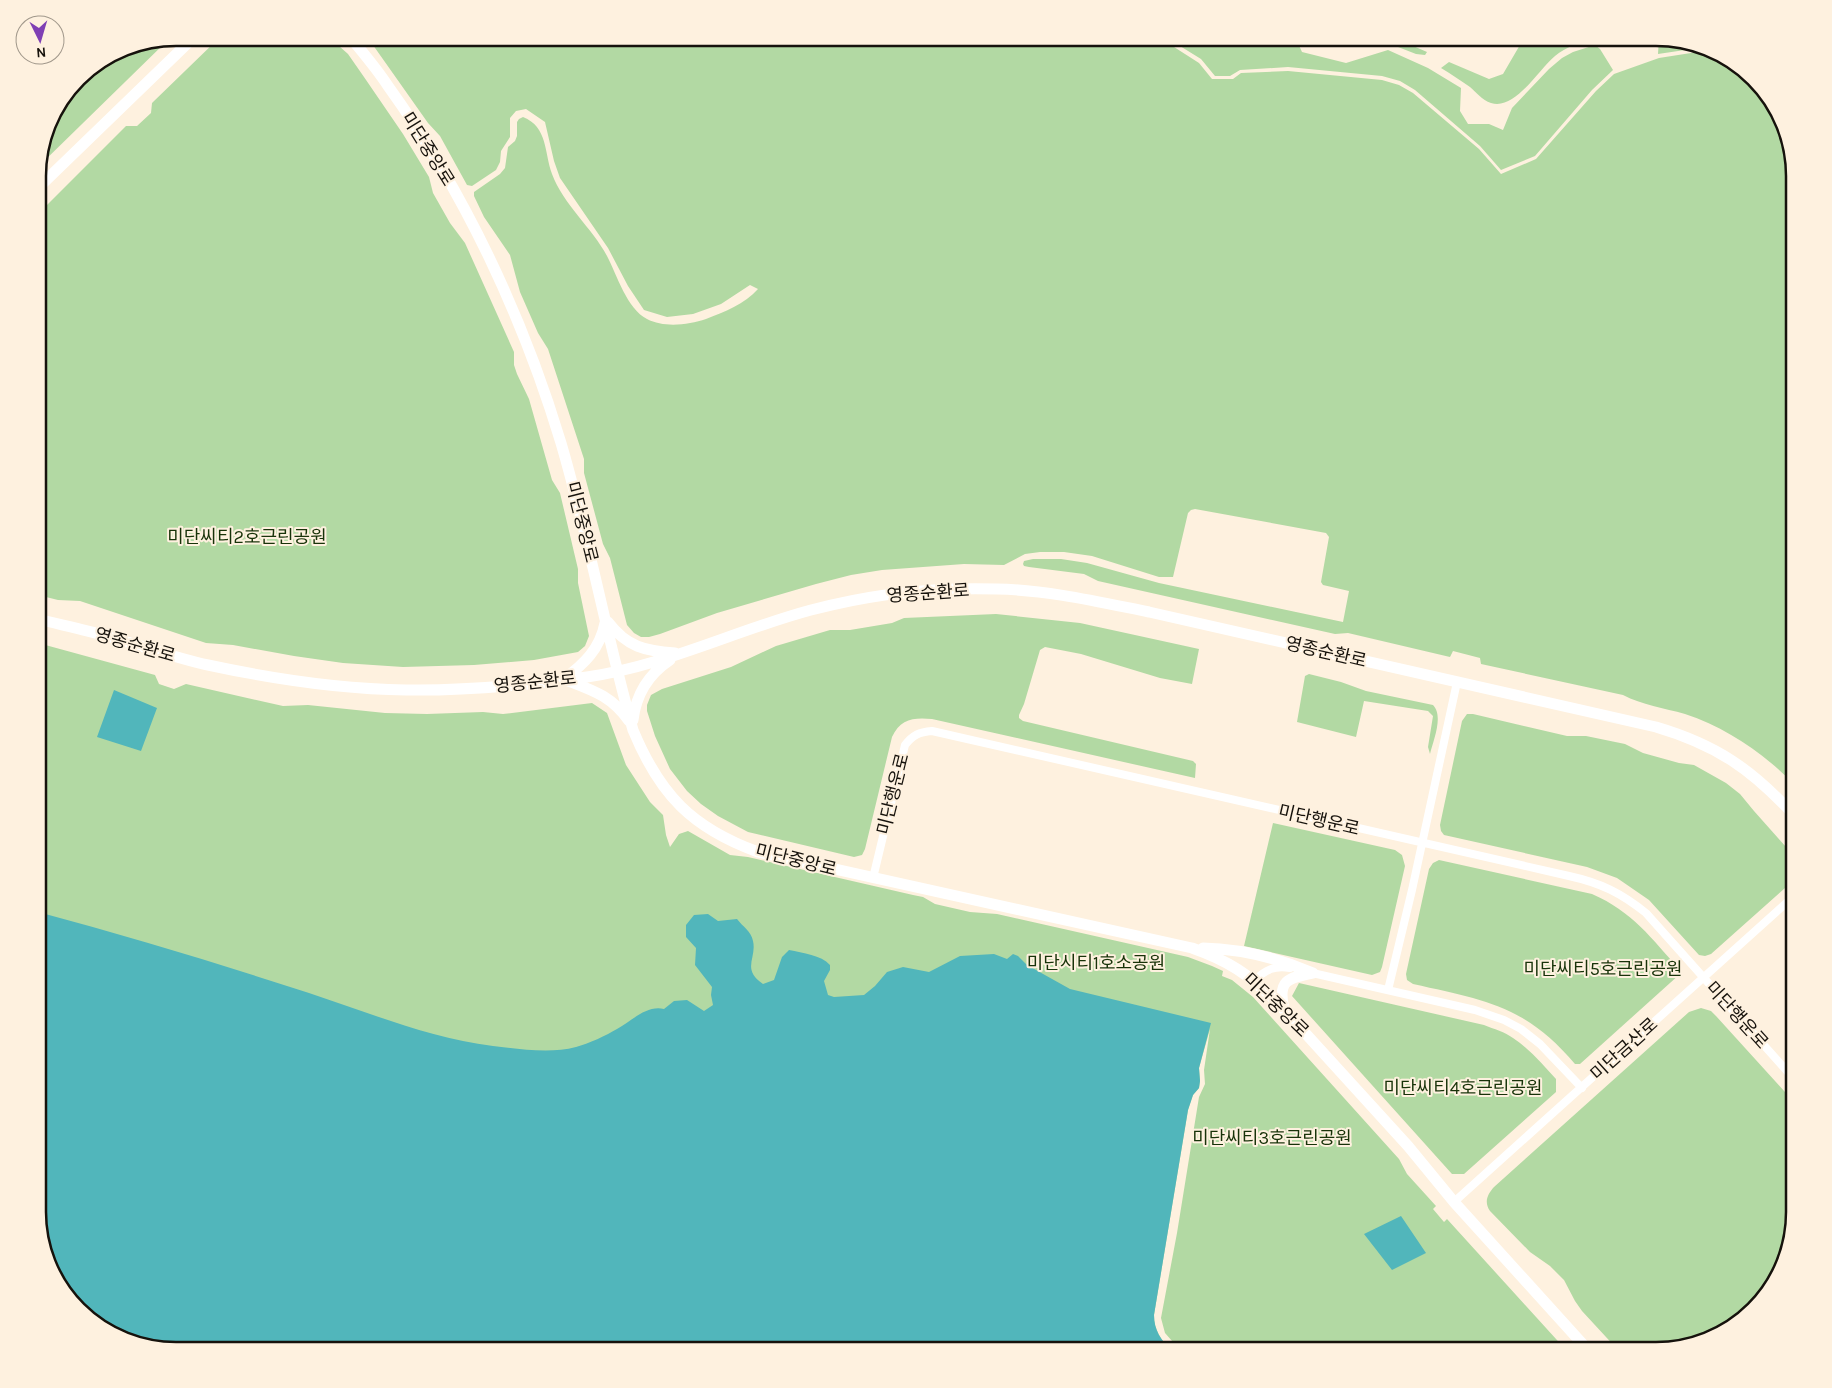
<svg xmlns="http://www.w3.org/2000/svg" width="1832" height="1388" viewBox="0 0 1832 1388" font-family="Karla,'Noto Sans KR',sans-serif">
	<rect width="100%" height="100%" fill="#fef1df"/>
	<!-- green -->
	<path fill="#b2d9a3" d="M219,38H330L348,54L364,77L403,134L429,177L433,193L450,223L465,243L514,352V365L517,374L529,399L552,480L560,493L578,569V583L589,636L585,646L578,652L534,660L474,665L403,667L343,663L294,656L233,645L206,643L80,601L58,600L38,595V214L126,126H137L151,113L152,103Z
		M368,38H1160L1199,63L1212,79H1233L1241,73L1288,71L1382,80L1399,85L1413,93L1479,149L1501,174L1536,159L1596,91L1614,74L1659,58L1710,50L1741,66L1780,115L1794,176V784C1763,753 1727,728 1685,714C1664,708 1642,705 1623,695L1481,664L1480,658L1453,651L1450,657L1348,633L1335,634L1098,581L1084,574L1029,567L1024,566L1023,564L1024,561L1033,559H1061L1087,563L1159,583L1343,622L1349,591L1323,585L1321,582L1329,537L1326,533L1195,509L1191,510L1188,513L1173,577H1159L1092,556L1064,552H1040L1025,554L1004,565L964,564L882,570L851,575L816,584L717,613L660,634L649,637H641L634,633L627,625L610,558L603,544L584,473V459L548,349L538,333L520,292L510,255L484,217L474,196V192L500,174L505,168L508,147L515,141L517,136V122L519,119L523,117C548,127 544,152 552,174C563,204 592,228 607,256C617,275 627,309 647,319C664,328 688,325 706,319C724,312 745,304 758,289L750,285L721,304L693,314L667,317L644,310L628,286L608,248L560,178L554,161L545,122L526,109L516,111L510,118V137L501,151L500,162L496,170L472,186L467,185L440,136L428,123Z
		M1167,38H1195L1217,46L1233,38H1291L1296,39L1302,52L1346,63L1388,50L1428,68L1461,88L1460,111L1468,124H1489L1503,130L1512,108L1549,69L1562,58L1573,52L1595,45L1600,49L1613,70L1592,90L1535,156L1501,170L1480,146L1415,90L1400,81L1382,76L1288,67L1240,70L1230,76H1215L1201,59Z
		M1375,38H1395L1427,52L1425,55L1416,54Z
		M1524,38H1593C1580,42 1566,47 1555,56C1539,69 1515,111 1491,103C1482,100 1476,92 1470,87C1460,80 1451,74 1441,68L1449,62L1489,79L1503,74Z
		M1659,38L1701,45L1705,47L1658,54Z
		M169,39L38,167L52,114L84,72L123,48Z
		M996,614L1080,623L1199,649L1192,684L1160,678L1081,654L1045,647L1040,650L1024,704L1019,715V718L1023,721L1193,761L1196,764L1195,778L932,719C914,717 900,719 892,737L865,849L862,855L854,857L748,832L718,816L701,804L687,791L670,769L655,736L647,711V705L651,695L662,689L731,667L776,646L830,630H850L892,623L904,618Z
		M38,643L155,675L159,684L174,689L186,684L283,706L308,705L385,713L427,714L483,712L503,714L592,703L607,713L626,765L650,802L663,815L666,835L670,847L679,834L688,831L730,855L748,857L913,895L923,897L935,904L970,912L997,914L1188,957L1212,966L1223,971L1222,976L1232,980L1253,997L1399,1159L1407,1174L1436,1206L1433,1209L1444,1222L1447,1219L1566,1350H1180L1165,1333L1161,1318L1177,1233L1199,1097L1205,1084L1204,1070L1210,1029L1199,1068L1200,1081L1199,1088L1193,1095L1188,1110L1154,1315C1154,1330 1161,1340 1171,1350H176L131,1343L91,1322L52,1274L38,1221Z
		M1309,674L1341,682L1366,691L1433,705C1444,716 1433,741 1430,754L1428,747L1433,716L1428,711L1364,701L1356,737L1297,722L1305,676Z
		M1467,714H1473L1567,736H1586L1625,744L1643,753L1679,763L1694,765L1726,783L1740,794L1754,811L1794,856V880L1711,954L1705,956L1699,955L1649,900L1617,878L1587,867L1444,835L1441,831L1440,825L1462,721Z
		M1273,823L1395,850L1402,855L1405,866L1382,967L1380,972L1372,975L1244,946Z
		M1439,860L1592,894C1633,912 1651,938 1680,970V974L1580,1064H1575C1525,1005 1484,1000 1413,984L1407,980L1406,974L1429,869L1433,863Z
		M1299,983L1484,1025C1494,1029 1505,1032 1513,1038C1530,1049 1543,1065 1556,1079V1092L1464,1174H1452L1292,996Z
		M1701,1008L1711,1011L1716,1016L1794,1102V1212L1787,1257L1766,1297L1717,1336L1656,1350H1618L1582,1311L1575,1301L1564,1280L1550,1266L1530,1252L1490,1211C1484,1202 1487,1195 1494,1187L1689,1012Z"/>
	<!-- water -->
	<path fill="#51b6bb" d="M114,690L157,708L141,751L97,737Z
		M38,912C129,936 219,964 309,993C370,1013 429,1038 493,1046C519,1049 550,1054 576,1047C588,1044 607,1035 617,1029C632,1021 646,1005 664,1009L674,1001L687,1000L704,1011L713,1005L711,995L712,987L695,965L696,948L686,937V925L694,915L708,914L718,921L737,919C743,927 751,931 753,941C757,958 741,969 763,984L774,980L782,957L789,950C803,953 821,955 830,965V970L824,981L828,995L834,997L864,995L875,986L887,972L903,967L929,972L960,956L994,954L1007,959L1013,954L1018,956L1027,965L1070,989L1211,1023L1199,1068L1200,1081L1199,1088L1193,1095L1188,1110L1154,1315C1154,1330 1161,1340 1171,1350H176L131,1343L91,1322L52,1274L38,1221Z
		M1401,1216L1426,1253L1392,1270L1364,1234Z"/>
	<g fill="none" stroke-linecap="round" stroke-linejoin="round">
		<!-- street -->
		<path stroke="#fff" stroke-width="8" d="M873,878L905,745C913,735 919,732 932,731L1569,876C1601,883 1621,893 1646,913L1794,1079
			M1308,972L1475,1010L1504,1020L1521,1029L1540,1044L1582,1088
			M1255,980C1265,970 1275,965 1290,968
			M1388,990L1412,890L1457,682
			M1454,1202L1794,896"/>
		<!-- secondary -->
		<path stroke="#fff" stroke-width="11" d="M351,38C364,54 377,69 388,86C465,193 523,317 561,443C589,538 606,635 633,730C660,795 692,828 758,852L1192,948C1229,961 1248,974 1276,1001L1408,1146L1454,1202L1588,1350
			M38,188L193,38
			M38,619C62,625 86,630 110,637C143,646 175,658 208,665C273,679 340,689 406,690C467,691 527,685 587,677C665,666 736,630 811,610C871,594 935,587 997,589C1048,590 1099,602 1149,612L1656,727C1717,745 1751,769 1794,815
			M608,622C627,647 645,651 675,653
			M564,679C584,664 600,649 605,623
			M566,680C592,690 612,696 629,721
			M633,720C636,695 649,674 670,660
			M1203,948C1241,949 1278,958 1313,973
			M1284,1009C1277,980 1288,978 1313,973"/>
	</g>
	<g text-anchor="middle" stroke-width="4" stroke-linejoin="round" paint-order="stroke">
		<!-- street labels -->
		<g font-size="18" fill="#16120c" stroke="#fef1df">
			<text transform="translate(428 149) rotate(58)" y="6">미단중앙로</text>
			<text transform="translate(582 522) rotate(76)" y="6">미단중앙로</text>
			<text transform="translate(928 593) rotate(-4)" y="6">영종순환로</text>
			<text transform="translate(135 645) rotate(16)" y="6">영종순환로</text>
			<text transform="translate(1326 652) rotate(13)" y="6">영종순환로</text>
			<text transform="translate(535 682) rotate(-6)" y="6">영종순환로</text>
			<text transform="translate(893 794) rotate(-76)" y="6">미단행운로</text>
			<text transform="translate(1319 820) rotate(13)" y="6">미단행운로</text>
			<text transform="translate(796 860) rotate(14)" y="6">미단중앙로</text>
			<text transform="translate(1276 1005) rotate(44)" y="6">미단중앙로</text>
			<text transform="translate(1737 1015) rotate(48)" y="6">미단행운로</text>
			<text transform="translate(1624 1049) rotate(-42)" y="6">미단금산로</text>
		</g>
		<!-- park labels -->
		<g font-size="18" fill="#183309" stroke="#fef1df">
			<text x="247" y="543">미단씨티2호근린공원</text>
			<text x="1096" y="969">미단시티1호소공원</text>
			<text x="1603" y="975">미단씨티5호근린공원</text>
			<text x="1463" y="1094">미단씨티4호근린공원</text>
			<text x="1272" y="1144">미단씨티3호근린공원</text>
		</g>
	</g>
	<!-- crop -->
	<path d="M0 0H1832V1388H0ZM176 46H1656A130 130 0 0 1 1786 176V1212A130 130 0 0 1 1656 1342H176A130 130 0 0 1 46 1212V176A130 130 0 0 1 176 46Z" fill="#fef1df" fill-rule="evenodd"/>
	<path fill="none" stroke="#16120c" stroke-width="2.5" d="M176 46H1656A130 130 0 0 1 1786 176V1212A130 130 0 0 1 1656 1342H176A130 130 0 0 1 46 1212V176A130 130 0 0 1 176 46Z"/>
	<!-- north arrow -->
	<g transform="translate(40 40) rotate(175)"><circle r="24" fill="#fef1df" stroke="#a1988b"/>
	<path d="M0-4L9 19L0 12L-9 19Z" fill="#7f3fb4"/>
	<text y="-8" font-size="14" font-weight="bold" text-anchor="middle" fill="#16120c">N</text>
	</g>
</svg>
